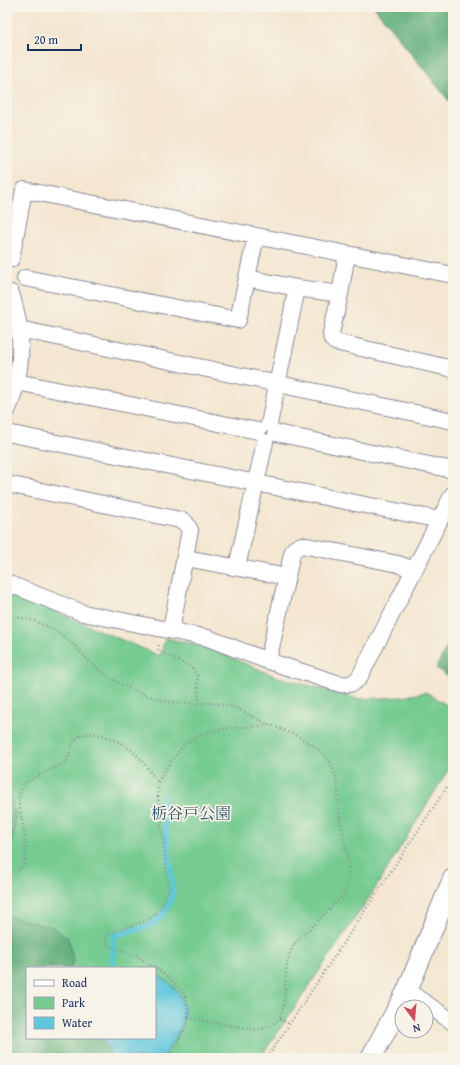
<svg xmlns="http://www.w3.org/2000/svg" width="460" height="1065" viewBox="0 0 460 1065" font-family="'Gentium Book Plus','Noto Serif JP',serif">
	<rect width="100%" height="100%" fill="#f7f3e8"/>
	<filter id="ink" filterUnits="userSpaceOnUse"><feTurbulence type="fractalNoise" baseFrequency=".025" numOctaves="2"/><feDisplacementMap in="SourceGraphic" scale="8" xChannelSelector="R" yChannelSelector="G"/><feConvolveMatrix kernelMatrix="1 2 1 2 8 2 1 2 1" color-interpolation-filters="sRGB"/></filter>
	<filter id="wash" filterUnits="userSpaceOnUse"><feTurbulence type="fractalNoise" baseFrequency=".012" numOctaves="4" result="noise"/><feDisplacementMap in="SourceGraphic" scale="16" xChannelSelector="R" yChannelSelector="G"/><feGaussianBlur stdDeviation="0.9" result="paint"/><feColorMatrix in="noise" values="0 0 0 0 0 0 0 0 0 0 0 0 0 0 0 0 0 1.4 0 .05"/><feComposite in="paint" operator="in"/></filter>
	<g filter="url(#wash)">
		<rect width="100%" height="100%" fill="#f4e6d0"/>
		<!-- green -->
		<path fill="#75cb90" stroke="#487d77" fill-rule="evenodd" d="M7,591L160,656L165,638L204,646L275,676L358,699L403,697L426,692L453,709V762L373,892L260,1058H7ZM27,968H155V1038H27Z"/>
		<!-- forest -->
		<path fill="#60af7a" stroke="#3e6f6c" d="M374,7H453V106Z
			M453,634V680L436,668Z
			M7,781L15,816L14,835L7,851Z
			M7,916L52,927L68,938L73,959L71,968H27V1038H100L110,1058H7Z"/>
		<!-- water -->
		<path fill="#5fc7db" stroke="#3d7b9c" d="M155,974C199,998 186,1025 162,1058H113L103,1038H155Z"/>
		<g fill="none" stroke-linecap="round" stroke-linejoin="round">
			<!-- stream -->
			<path stroke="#5fc7db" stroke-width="5.5" d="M113,968V936L149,926L157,920L164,914L172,897V879L162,797"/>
		</g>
	</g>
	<g filter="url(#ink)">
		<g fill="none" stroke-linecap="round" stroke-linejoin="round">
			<defs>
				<path id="minor" d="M347,254L340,294L331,334L332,339L335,342L453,369
					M11,259L24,190L453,275
					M25,278L238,320L256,236
					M247,278L297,288L340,294
					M19,329L453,421
					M17,382L258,431
					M7,411C18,386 23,355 19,329C18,317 14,304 11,293
					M269,424L297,288
					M7,433L440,520
					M276,433L453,470
					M7,484L180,520L185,522L190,530L171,630
					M186,558L287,577
					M237,567L265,442
					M7,583L83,613L208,638L268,661L340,684C348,685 353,684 359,678L453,494
					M268,661L292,554L294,549L302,545L398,564L414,570
					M407,991L453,1022"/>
				<path id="tertiary" d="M371,1058L407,991L453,879"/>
			</defs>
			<!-- minor casing -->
			<use href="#minor" stroke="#888a97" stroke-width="18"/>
			<!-- tertiary casing -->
			<use href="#tertiary" stroke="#888a97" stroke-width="22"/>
			<!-- path -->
			<path stroke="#888a97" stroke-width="2.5" stroke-dasharray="1 3" stroke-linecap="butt" d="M7,615C26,618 48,624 63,636C74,644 82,654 91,663C103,674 117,683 132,689C148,697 166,703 184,703C198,704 212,702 226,705C239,708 249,716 262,721C286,732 319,741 332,766C340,783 337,801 340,819C344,845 355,871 343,896L295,943C279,967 291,994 279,1019
				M159,645L158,650L192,668L197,675L199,703
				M158,782C167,768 175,753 188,742C208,727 245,727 269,725
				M7,876C12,873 19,871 22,866C32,852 20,817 19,802C18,796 21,789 23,784L67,761C71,754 70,746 76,739C89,725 117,740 130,749C141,758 149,771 158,782V798L169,888C159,924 141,921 111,933C106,936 105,939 107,945L137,956L167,976L184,993L188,1009V1020L185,1029L168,1058
				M188,1018L257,1030L270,1026L279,1019L290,1024
				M267,1058L453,778"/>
			<!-- minor -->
			<use href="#minor" stroke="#fff" stroke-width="16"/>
			<!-- tertiary -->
			<use href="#tertiary" stroke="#fff" stroke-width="20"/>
		</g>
	</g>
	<g text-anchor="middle" stroke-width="3.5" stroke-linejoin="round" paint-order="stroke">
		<!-- park labels -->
		<g font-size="16" fill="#32566a" stroke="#f7f3e8">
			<text x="191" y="819">栃谷戸公園</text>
		</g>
	</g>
	<!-- margin -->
	<rect width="460" height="1065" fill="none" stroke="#f7f3e8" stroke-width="24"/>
	<!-- legend -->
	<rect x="26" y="967" width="130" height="72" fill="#f7f3e8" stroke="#9fa5b1"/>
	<rect x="34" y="980" width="20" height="6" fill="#ffffff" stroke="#9fa5b1"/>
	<text x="62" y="987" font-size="12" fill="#1b2f5e">Road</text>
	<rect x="34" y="997" width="20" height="12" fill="#75cb90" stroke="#9fa5b1"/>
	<text x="62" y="1007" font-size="12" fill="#1b2f5e">Park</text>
	<rect x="34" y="1017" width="20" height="12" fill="#5fc7db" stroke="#9fa5b1"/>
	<text x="62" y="1027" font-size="12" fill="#1b2f5e">Water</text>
	<!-- north arrow -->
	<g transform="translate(414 1019) rotate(164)"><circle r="19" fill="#f7f3e8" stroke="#9fa5b1"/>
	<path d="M0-3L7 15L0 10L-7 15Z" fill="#d1495b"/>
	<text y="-6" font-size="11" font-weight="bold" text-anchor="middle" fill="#1b2f5e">N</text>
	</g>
	<!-- scale -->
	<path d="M28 44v6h53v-6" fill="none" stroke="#1b2f5e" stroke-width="2"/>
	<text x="34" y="44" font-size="12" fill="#1b2f5e" stroke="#f7f3e8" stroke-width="3" paint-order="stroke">20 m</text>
</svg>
